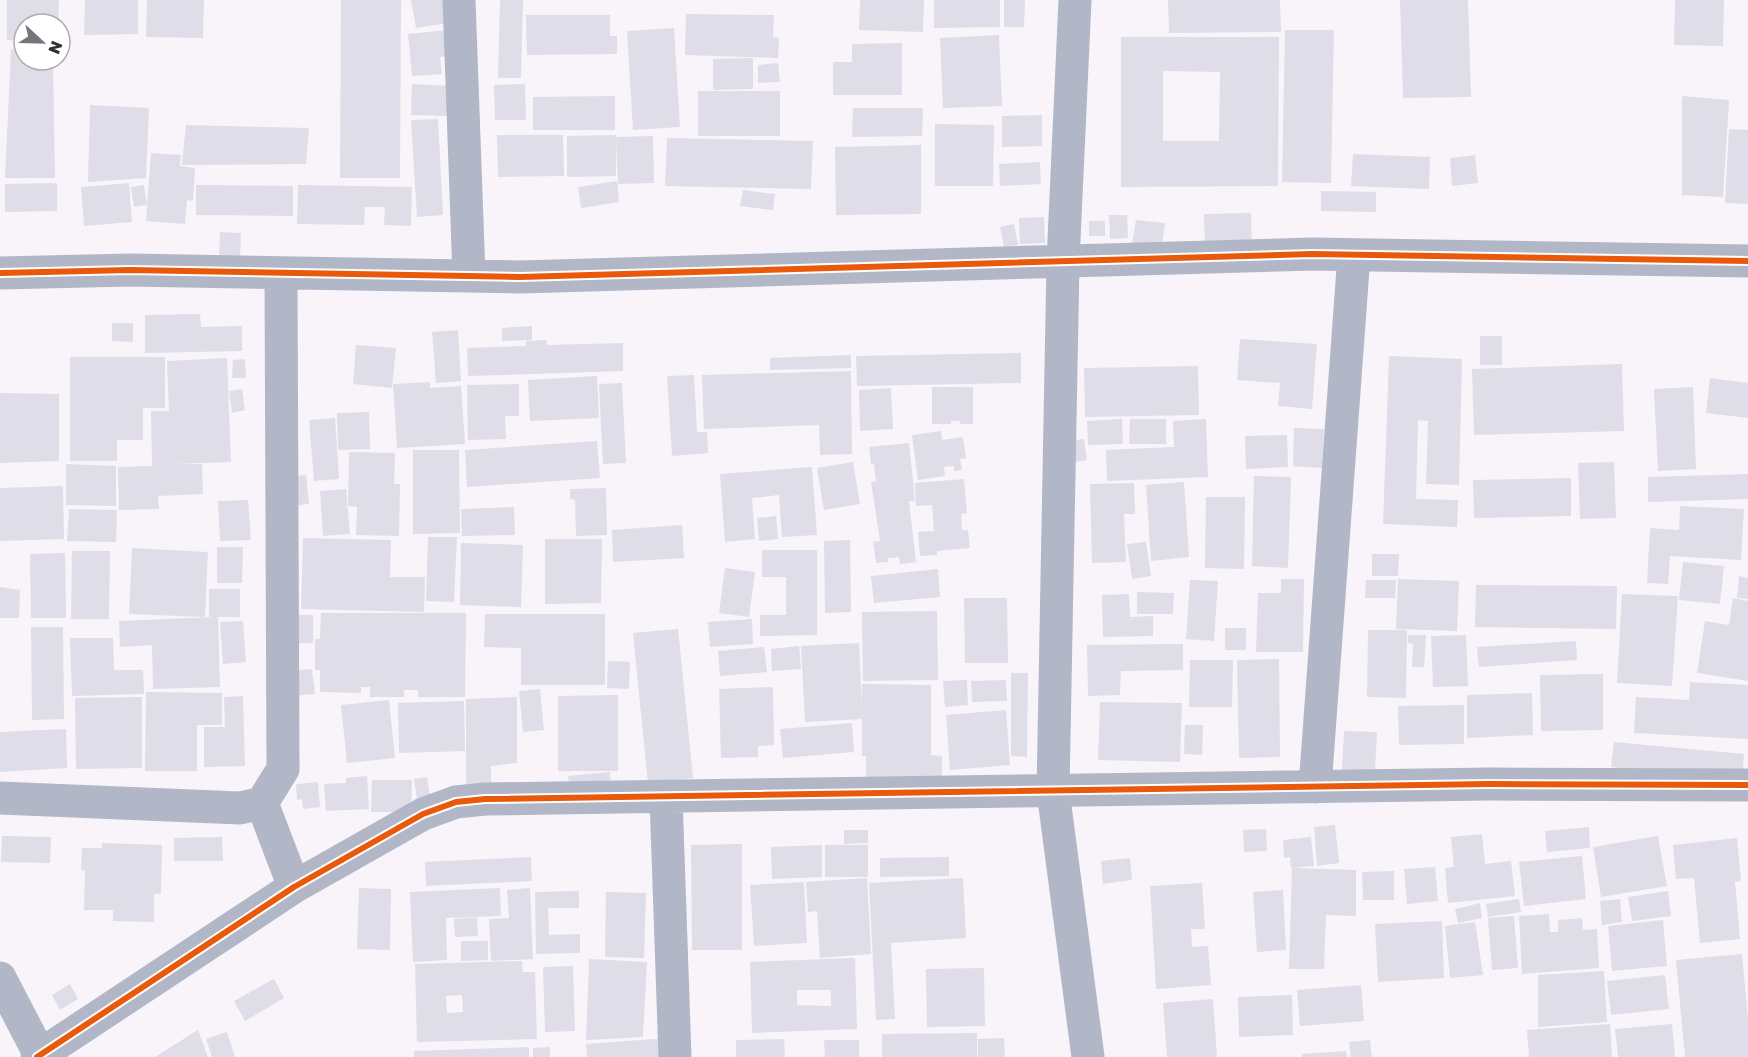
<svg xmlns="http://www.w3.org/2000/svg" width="1748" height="1057" viewBox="0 0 1748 1057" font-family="'Golos Text',sans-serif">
	<rect width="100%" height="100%" fill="#f8f4f9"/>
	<!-- building -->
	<path fill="#dfdde8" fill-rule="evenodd" d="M7,0H59L58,24H24V41L7,40Z
		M85,0H138V34L84,35Z
		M147,0H204L203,38L146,37Z
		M341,0H401L400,178H340Z
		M411,0H445L448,23L416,28Z
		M500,0H523L521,78H498Z
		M860,0H924L923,32L859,30Z
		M934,0H1000V27L934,28Z
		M1004,0H1025L1024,27H1004Z
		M1168,0H1280L1281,32L1169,33Z
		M1400,0H1468L1471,97L1403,98Z
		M1675,0H1724L1723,46L1674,45Z
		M686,14L774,15L773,37L779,38L778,58L685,55Z
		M526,15H610V36H617V54L527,55Z
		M674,28L680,127L633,130L627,31Z
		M448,30L450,56L440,57L442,74L412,76L408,34Z
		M1285,30H1334L1331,183L1282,182Z
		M999,35L1002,106L943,108L940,38Z
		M1121,37H1279L1278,186L1121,187ZM1163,71L1220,72L1219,141H1163Z
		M902,43V95H833V62H852V44Z
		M11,49L24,50V60H53L55,178H5Z
		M753,58V89L713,90V59Z
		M778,63L780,82L758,83V65Z
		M412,84L453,86L452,116L411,115Z
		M525,84L526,120H495L494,85Z
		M698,91H780V136H698Z
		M615,96V130H533V97Z
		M1682,96L1729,100L1723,197L1682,195Z
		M90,105L149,108L146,178L88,182Z
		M853,108H923L922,136L852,137Z
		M1042,115V146L1002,147V116Z
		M438,119L443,215L417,217L411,120Z
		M935,124L994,125L993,186H935Z
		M186,125L309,128L306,164L182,165Z
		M1729,129L1748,130V204L1725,203Z
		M497,135H563L564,176L498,177Z
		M616,135V176L567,177V136Z
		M653,136L654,183L618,184L616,137Z
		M667,138L813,141L811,189L665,186Z
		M921,145V214L836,215L835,147Z
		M151,153L181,155L180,166L195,168L193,201L187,200L185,224L146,221L147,205L134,207L131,187L144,185L147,205Z
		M1353,154L1430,157L1429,189L1351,186Z
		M1475,155L1478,183L1452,186L1450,158Z
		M1040,162L1041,184L1000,186L999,164Z
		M617,181L619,202L581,208L578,187Z
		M57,183V211L5,212V184Z
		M129,183L132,222L84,226L81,187Z
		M196,185L293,186V216L196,215Z
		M298,185L412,187L411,226L384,225L385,207H365L364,225L297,224Z
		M743,190L775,194L773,210L740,206Z
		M1321,191L1376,192V212L1321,211Z
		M1251,213L1252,246L1205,247L1204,214Z
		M1109,215H1127L1128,238L1110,239Z
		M1044,217L1045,243L1020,244L1019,218Z
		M1136,220L1165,223L1162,248L1132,244Z
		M1089,221H1105V236H1089Z
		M1014,224L1018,245L1004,247L1000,227Z
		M220,232L241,233L240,258L219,257Z
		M200,314L201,327L242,326V351L145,353V315Z
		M112,323H133V342L112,341Z
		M532,326V340L502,341V328Z
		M458,330L461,381L436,383L432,332Z
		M1480,336H1502V365H1480Z
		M1240,339L1317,344L1312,409L1278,406L1280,383L1237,380Z
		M546,340L547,345L623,343V371L468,376L467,348L526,346V341Z
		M356,345L396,348L392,388L353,384Z
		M1021,353V383L857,386L856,356Z
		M851,355V368L770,370V358Z
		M1389,356L1462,359L1459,485L1426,484L1428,421L1418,420L1416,499L1458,500L1457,527L1383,524Z
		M70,357H165V408H143V440H117V461H70Z
		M227,358L231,462L174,464H202L203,494L158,496L159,509L119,510L118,467L152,466L151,411H169L167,361Z
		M245,359L246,378H232L233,360Z
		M1622,364L1624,431L1474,435L1472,369Z
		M1198,366L1199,415L1085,417L1084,368Z
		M851,371L852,454L820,455L819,425L704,429L702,375Z
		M694,375L697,432H707L708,453L672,456L667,376Z
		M597,376L599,418L530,421L528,380Z
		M1710,378L1748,383V418L1706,413Z
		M430,382V388L461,386L465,444L397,448L393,384Z
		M622,383L626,463L603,464L599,384Z
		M519,384V416H505L506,439L468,440L467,385Z
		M932,387H973V424H960V421H951V424H932Z
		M1693,387L1696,469L1658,471L1654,389Z
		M891,388L893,429L860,431L859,390Z
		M242,389L245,410L232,413L229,391Z
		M0,393L59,394V461L0,463Z
		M369,412L370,449L338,450L337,413Z
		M335,418L339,479L314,481L309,420Z
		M1122,419L1123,444L1088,445L1087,421Z
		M1130,419H1166V444H1129Z
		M1206,419L1208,477L1107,481L1106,450L1174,447L1173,421Z
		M1294,428L1324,429L1322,468L1293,466Z
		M941,431L942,440L963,437L966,458L960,459L962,470L954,471V466L944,467L945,476L918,480L912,435Z
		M1287,435L1288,467L1246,469L1245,436Z
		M1084,439L1087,460L1064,464L1061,442Z
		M597,441L600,478L467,487L465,450Z
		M909,443L915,501H909L916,562L900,564L899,557L888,558V562L876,563L873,542L880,541L871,482L876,481L874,464H871L869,447Z
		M413,450H459L460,533L413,534Z
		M349,452L395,453L394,484H400L399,536L356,535L357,507L348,506Z
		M853,462L860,504L824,510L817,468Z
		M1614,462L1616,518L1580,519L1578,463Z
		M66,464L116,466V506L66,505Z
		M812,467L817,535L782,537L779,495L752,498L755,539L725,542L720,474Z
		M1748,474V499L1648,502V477Z
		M306,475L309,504L291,506L287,477Z
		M1254,476L1291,477L1288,568L1252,566Z
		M1571,478V516L1474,518L1473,480Z
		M964,479L967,513L961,514L962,530H968L970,548L937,551V555L920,556L918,532L934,531L932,505L916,506L915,483Z
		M1184,482L1189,557L1151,561L1146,485Z
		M1134,483L1135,514H1124L1126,562L1092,563L1090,484Z
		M63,486L64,539L0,541V488Z
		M606,488L607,535L576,536L575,500L570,499V489Z
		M346,489L350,534L323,536L320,491Z
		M1206,497H1245L1244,569L1205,568Z
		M248,500L251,540L220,541L218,501Z
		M1680,506L1744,509L1741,560L1670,556L1668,584L1647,583L1650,528L1679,530Z
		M514,507L515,535L462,536L461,509Z
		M69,509L117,510L116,542L67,541Z
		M776,516L778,539L759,541L757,518Z
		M682,525L684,558L613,562L612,530Z
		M428,537H457L454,602L426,601Z
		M303,538L391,540L390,577H425L424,612L301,609Z
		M545,539H602L601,603L545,604Z
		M850,540L851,612L825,613L824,541Z
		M1146,542L1151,576L1132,579L1127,544Z
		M461,543L523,545L521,607L460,605Z
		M217,547H243L242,583H217Z
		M132,548L208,552L205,617L129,614Z
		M762,550H817V635L760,636V615H786V577H762Z
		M72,551H110L109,619H71Z
		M65,553L66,618H31L30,554Z
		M1372,554H1399L1398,576H1372Z
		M1683,562L1724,566L1720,604L1679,600Z
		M725,568L755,572L749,617L719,613Z
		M938,569L940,597L874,603L871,576Z
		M1739,576L1748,578V599L1737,598Z
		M1281,579H1304L1303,652H1256L1258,593H1281Z
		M1398,579L1459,581L1457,631L1396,629Z
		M1190,580L1218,581L1214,641L1186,639Z
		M1366,580H1396L1395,598H1365Z
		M1476,585L1617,586L1616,629L1475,627Z
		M0,587L20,590L19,618H0Z
		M209,589H240V617H218L220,687L153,689L152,645L120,647L119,621L216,617H209Z
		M1137,592L1174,593L1173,614H1137Z
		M1129,594L1130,617L1153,616V636L1103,637L1102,595Z
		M1622,594L1678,596L1672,686L1617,683Z
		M964,598H1007L1008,663H965Z
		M1733,598L1748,601V681L1697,673L1705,621L1729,625Z
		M937,611L938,680L863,681L862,612Z
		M321,613H466L465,697H418V690H404V697H370V687H361V693L320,692V670H315V639H320Z
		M485,614H605V685H521V648L484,647Z
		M288,615H313V643H288Z
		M752,619L753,644L710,647L708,622Z
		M243,621L246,662L223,664L220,622Z
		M31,627H63L64,719L32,720Z
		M1225,628H1246V650H1225Z
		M678,629L693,778L648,783L633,633Z
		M1368,630H1407L1406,698L1367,697Z
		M1408,635H1426L1424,667H1412L1413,644L1408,643Z
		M1466,635L1468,686L1433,687L1431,636Z
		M70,638H113L114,670H143L144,694L72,696Z
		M1576,641L1577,660L1479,667L1477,647Z
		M859,643L862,706V684L931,685V755L942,756V780H866V756H862V719L805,722L801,646Z
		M1183,644V670L1121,671L1120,695L1088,696L1087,645Z
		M799,646L801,669L772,671L771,649Z
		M764,647L767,672L720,676L718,651Z
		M1279,659L1280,757L1239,758L1237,660Z
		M1190,660H1233L1232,707H1189Z
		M608,661L630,662L629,689L607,688Z
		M312,669L315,694L291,696L288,671Z
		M1011,673H1028L1027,757L1011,756Z
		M1603,674V730L1541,731L1540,675Z
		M967,680L968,705L945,707L943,681Z
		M1006,680L1007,701L972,702L971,681Z
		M1690,682L1748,685V739L1634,733L1636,697L1689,700Z
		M773,687L774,745L758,746V757L721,758L719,689Z
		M540,689L544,730L523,732L519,691Z
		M146,692L222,693V725H197V771H145Z
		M1532,693L1533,735L1467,738V695Z
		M618,695V771H558V696Z
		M243,696L245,766L204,767V727H225L224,697Z
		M142,697V768L76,769L75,698Z
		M517,697V763L491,766V785L466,786V699Z
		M389,700L395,758L347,763L341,705Z
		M464,701L465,751L399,753L398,703Z
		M1100,702L1182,703L1180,762L1098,760Z
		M1464,705V744L1399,745L1398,706Z
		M1006,710L1010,765L950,770L946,715Z
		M852,723L854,752L783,758L780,729Z
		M1185,725H1203L1202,755L1184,754Z
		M66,729L67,768L0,772V732Z
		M1344,731L1377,732L1375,771L1342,770Z
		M1614,742L1744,754L1742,780L1611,767Z
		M610,772L611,786L570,790L568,776Z
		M367,776L369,809L326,811L324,784L346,783V778Z
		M427,777L431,804L418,806L414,779Z
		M372,780H412L411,812H371Z
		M318,782L320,807L303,809L302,799L297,800L296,784Z
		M1335,825L1339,863L1317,866L1314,827Z
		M1589,827L1590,848L1547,852L1545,831Z
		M1266,829L1267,851L1244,852L1243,830Z
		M844,830H868V843L844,844Z
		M1482,834L1485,864L1511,861L1515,896L1448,903L1445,868L1454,867L1451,837Z
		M2,836L51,837L50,863L1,862Z
		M1658,836L1667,886L1601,897L1593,847Z
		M222,837L223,861H174V838Z
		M1311,837L1314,866L1291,868L1290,857L1284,858L1283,840Z
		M1737,838L1741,881L1735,882L1740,939L1700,943L1694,878L1676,879L1673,845Z
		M102,843L162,845L161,894H154V922L113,921V910H84L85,870L81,871L82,848H102Z
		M742,844V950H692L691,845Z
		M822,845V877L772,879L771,847Z
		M825,845H868V877H825Z
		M1582,856L1586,899L1524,906L1519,862Z
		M531,857L532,881L426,886L425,862Z
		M949,857V876L880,877V858Z
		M1130,858L1132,880L1103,884L1101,861Z
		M1435,867L1438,901L1407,904L1404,869Z
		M1292,868L1356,870V916L1326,915L1324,969H1289Z
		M1394,871V900H1363L1362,872Z
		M867,878L871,954L820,958L817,911L808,912L806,882Z
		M963,878L966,938L891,943L895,1019L876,1020L869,883Z
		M804,882L807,943L754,946L750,885Z
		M1202,883L1205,929H1191L1192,947L1208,946L1211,985L1156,989L1150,886Z
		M359,888L391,889L390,950L357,949Z
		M500,888L501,916L446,918L447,960L413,962L410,892Z
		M530,888L533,959L491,961L489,919L509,918L507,890Z
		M1283,890L1286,950L1257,952L1253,892Z
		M579,891V908H548L549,935L580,934V953L536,954L535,892Z
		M1668,891L1671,916L1632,921L1628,897Z
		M606,892L646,893L644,958L605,957Z
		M1519,899L1521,912L1488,917L1486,904Z
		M1620,899L1622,922L1602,925L1600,901Z
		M1480,903L1482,918L1458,923L1455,909Z
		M1549,914L1550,932H1558V920L1582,918L1583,930L1597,929L1599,968L1522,974L1519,916Z
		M1514,916L1518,968L1492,970L1488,918Z
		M477,917L478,936L455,937L454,919Z
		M1663,920L1667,966L1612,971L1608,926Z
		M1442,921L1444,978L1378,982L1375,924Z
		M1475,922L1483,975L1450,978L1445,926Z
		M461,941H488V960L461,961Z
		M1742,954L1748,1019V1057H1685L1676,960Z
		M855,958L857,1029L752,1033L750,962ZM797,990H831V1006L797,1005Z
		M589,959L647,962L643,1037L586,1040Z
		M522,961L523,972H535L537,1039L417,1042L415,964ZM462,995L463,1012L447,1013L446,996Z
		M573,966L575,1031L545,1032L543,967Z
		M984,968L985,1026L927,1027L926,969Z
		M1604,971L1607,1022L1538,1027V975Z
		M1665,975L1669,1009L1611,1015L1607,981Z
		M274,979L284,998L245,1021L234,1001Z
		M70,984L78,999L60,1010L52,995Z
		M1361,985L1364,1021L1300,1026L1297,990Z
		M1292,995L1293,1035L1239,1037L1238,997Z
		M1213,999L1217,1057H1167L1163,1003Z
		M1610,1024L1612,1057H1529L1527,1030Z
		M1672,1024L1675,1057H1618L1615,1029Z
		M198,1030L208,1057H155Z
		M227,1032L235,1057H212L206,1039Z
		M977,1033V1057H882V1034Z
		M668,1038L669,1057H587L586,1044Z
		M1004,1038L1005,1057H978V1039Z
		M784,1039L785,1057H736V1040Z
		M824,1040H859V1057H825Z
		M1370,1040L1372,1057H1351L1349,1042Z
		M529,1047V1057H414V1051Z
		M550,1047V1057H533V1048Z
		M1346,1051L1347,1057H1302V1054Z"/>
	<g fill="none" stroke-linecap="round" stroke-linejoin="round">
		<!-- minor -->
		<path stroke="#b1b7c6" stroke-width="33" d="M459,0L469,276
			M1075,0L1063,262L1053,791L1088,1057
			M0,273L130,270L520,277L1312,254L1748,261
			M1315,787L1354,255
			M666,797L675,1057
			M0,798L240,808L262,803L283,769L281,273
			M262,803L294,887
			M0,978L41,1057
			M37,1057L294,887L423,814L456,802L485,799L1489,784L1748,785"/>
		<defs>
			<path id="cycleway" d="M0,273L130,270L520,277L1312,254L1748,261
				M37,1057L294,887L423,814L456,802L485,799L1489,784L1748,785"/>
		</defs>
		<!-- cycleway casing -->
		<use href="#cycleway" stroke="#fff" stroke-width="10"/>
		<!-- cycleway -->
		<use href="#cycleway" stroke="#e8590c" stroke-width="6"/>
	</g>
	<!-- north arrow -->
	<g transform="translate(42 42) rotate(112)"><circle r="28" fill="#ffffff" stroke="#aeabaf" stroke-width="1.5"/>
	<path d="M0-4.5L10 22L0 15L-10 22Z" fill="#79737c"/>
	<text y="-9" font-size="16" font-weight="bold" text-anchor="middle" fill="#352d38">N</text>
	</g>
</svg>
